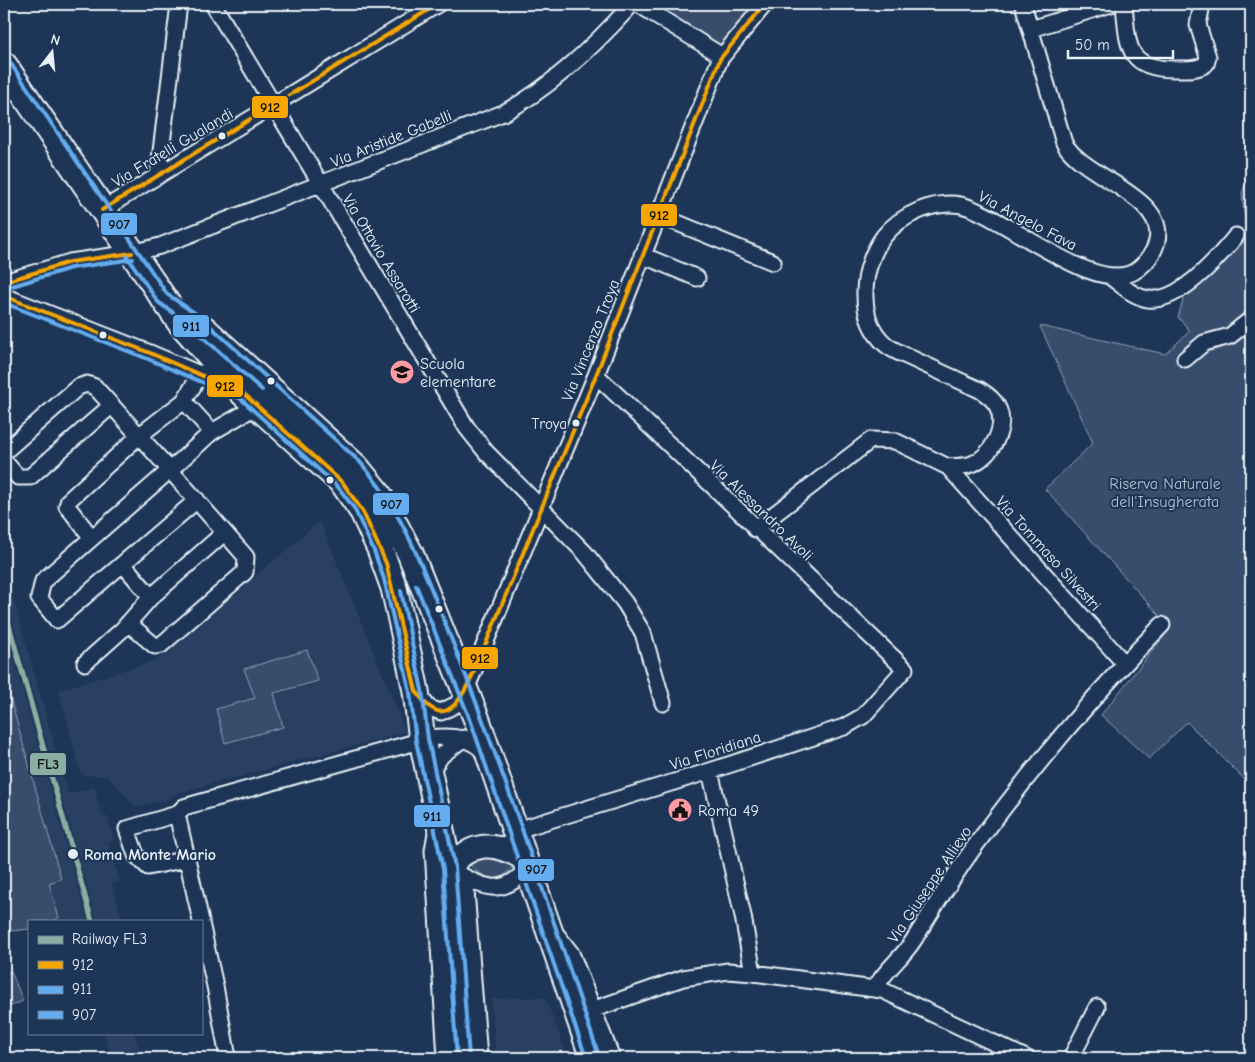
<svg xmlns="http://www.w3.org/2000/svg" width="1255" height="1062" viewBox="0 0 1255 1062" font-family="'Comic Neue',sans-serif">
	<rect width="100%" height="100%" fill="#1d3557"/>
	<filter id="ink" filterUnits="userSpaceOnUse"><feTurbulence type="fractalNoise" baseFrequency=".02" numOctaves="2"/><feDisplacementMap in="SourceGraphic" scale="10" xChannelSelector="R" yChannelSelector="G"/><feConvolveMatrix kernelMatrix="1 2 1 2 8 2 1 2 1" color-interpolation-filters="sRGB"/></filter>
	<g filter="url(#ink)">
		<!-- built -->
		<path fill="#2a4162" d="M320,521L406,732L178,793L168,799L136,807L107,776L81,775L59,690L157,660Z
			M6,573L68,794L94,787L102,817L107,816L114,840L108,842L120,882L112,884L122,921H60L49,883L61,879L4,676V574Z
			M545,997L568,1058H496L491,999Z
			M104,1033H134L142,1058H111Z"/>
		<!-- green -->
		<path fill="#374d6c" stroke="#909fb2" d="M652,4H755L719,47Z
			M1251,168V786L1187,722L1149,759L1101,715L1169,630L1158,614L1045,489L1093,443L1040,326L1165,354L1190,331L1178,317L1184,297L1246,236L1242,193Z
			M307,650L318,681L274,693L283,727L225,743L216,709L255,698L244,669Z
			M4,676L61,879L49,883L59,918L53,921H29V929L13,931L7,926L4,919Z
			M484,856L505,861L513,867L500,879C484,879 477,872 466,861Z
			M11,971L23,1001L4,1009V974Z"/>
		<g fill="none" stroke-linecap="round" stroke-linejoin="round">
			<defs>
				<path id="street" d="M213,4L467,428L486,452L585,553L625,603L643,633L663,703
					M638,4L722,56
					M1124,4C1128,44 1125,70 1176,69C1186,69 1198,70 1206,64L1208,57L1198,25L1202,4
					M1031,29L1111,4
					M158,176L179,4
					M102,210L438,4
					M658,215L773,262
					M642,255L697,278
					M1112,278C1123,286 1134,297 1148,299C1179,303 1218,258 1236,236
					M4,282L70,262L132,253L160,246L503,113C549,89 597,43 632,4
					M4,296L150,353L232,388
					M1185,359L1204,343L1230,336L1251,319
					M212,432L257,406
					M4,452L78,387L87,384L95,387L170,470L92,538L67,506L69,500L140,435L184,401
					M4,461L18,477H30L112,405
					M948,467L1124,663
					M755,529L871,440L895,441L948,467C956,466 964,467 972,464C992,456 1008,426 997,406C993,398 986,394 980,390C958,380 936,370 915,360C905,355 893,351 885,344C855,317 862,265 884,236C901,215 934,200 961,205C1005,215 1099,301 1138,269C1147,262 1154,253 1157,241C1167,196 1084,178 1064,143L1023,4
					M92,538L43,581L39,598L57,620L197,500
					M123,564L151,597L224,533
					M128,623L155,646L161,645L245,572L246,557L170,470L212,432L184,401L201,373
					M85,663L123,629L151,597
					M418,695L429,708L441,712L457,704L465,692L596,375L720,59L765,4
					M710,771L743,916L753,973
					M429,773L442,755L464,738
					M177,814L184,807L430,738C452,735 472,737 487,755
					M514,831L710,771L844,727L863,716L905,669L596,375
					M436,833L433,850L446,1058
					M187,859L148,867L136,855L127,829L177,814L201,921
					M459,874C486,890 506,895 527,868
					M465,877L479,1058
					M201,923L215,986L228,1058
					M557,935L571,953L612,1058
					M875,988C885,970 902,958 913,941C934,908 954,874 978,842C1034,766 1095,693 1162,625
					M592,1010L683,978L728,971L753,973L882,990L1026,1058
					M1071,1058L1097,1007
					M1250,1058L1251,1057"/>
				<path id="secondary" d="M449,868C472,841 494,841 524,859"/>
				<path id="primary" d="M4,65L179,321L244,394L343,483L363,512L380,549L394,588L403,629L416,691L422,740L449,868L463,1058
					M204,329L356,467L379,495L410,553L477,720L593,1058"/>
			</defs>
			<!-- street casing -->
			<use href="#street" stroke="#e8f1f8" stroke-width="19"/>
			<!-- secondary casing -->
			<use href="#secondary" stroke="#e8f1f8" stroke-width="26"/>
			<!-- primary casing -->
			<use href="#primary" stroke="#e8f1f8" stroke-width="29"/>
			<!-- street -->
			<use href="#street" stroke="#1d3557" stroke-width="15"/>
			<!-- secondary -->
			<use href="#secondary" stroke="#1d3557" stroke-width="22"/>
			<!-- primary -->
			<use href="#primary" stroke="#1d3557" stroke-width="25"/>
			<defs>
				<path id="bus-1" d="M102,210L438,4
					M4,282L70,262L132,253
					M4,296L150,353L244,394L343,483L363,512L386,563L416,691C447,739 465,691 478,663L596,375L720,59L765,4"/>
				<path id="bus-2" d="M127,256L158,302L185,321L262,390
					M6,288L71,268L133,259
					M4,303L148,359L241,399L338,487L354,508L374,551L384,579L410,692L416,741L443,869L457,1058
					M416,585L471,722L586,1058"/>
				<path id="bus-3" d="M9,61L167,294L199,316L360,462C406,514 427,580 453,643C507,778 552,918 599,1056
					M401,591L422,690L428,739L455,867L469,1058"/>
			</defs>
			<!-- bus-1 casing -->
			<use href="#bus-1" stroke="#1d3557" stroke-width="8"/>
			<!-- bus-2 casing -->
			<use href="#bus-2" stroke="#1d3557" stroke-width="8"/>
			<!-- bus-3 casing -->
			<use href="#bus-3" stroke="#1d3557" stroke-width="8"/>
			<!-- bus-1 -->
			<use href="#bus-1" stroke="#f7a600" stroke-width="4"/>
			<!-- bus-2 -->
			<use href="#bus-2" stroke="#63acef" stroke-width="4"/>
			<!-- bus-3 -->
			<use href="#bus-3" stroke="#63acef" stroke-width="4"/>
			<defs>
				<path id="rail-1" d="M4,607L92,921"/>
			</defs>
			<!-- rail-1 casing -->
			<use href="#rail-1" stroke="#1d3557" stroke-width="9"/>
			<!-- rail-1 -->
			<use href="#rail-1" stroke="#8aaea2" stroke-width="5"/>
		</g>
	</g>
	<!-- icons -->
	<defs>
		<symbol id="school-disc" viewBox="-11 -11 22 22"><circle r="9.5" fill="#ff9aa2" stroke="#1d3557"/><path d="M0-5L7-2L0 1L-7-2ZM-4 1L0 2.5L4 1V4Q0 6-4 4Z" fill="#111"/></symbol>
		<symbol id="civic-disc" viewBox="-11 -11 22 22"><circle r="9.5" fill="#ff9aa2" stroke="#1d3557"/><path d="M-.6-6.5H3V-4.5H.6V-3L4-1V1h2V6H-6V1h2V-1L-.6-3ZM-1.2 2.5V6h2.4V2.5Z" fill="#111"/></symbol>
	</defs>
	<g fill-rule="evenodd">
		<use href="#school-disc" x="388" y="358" width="28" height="28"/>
		<use href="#civic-disc" x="666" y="796" width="28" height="28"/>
	</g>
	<!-- markers -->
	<g fill="#e8f1f8" stroke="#1d3557" stroke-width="2">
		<circle cx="222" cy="136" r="4.5"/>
		<circle cx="103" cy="335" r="4.5"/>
		<circle cx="271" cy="381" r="4.5"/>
		<circle cx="576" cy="423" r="4.5"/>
		<circle cx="330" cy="480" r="4.5"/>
		<circle cx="439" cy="609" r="4.5"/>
		<circle cx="73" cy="854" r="6"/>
	</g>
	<g text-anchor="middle" stroke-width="4" stroke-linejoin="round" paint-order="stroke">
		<!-- bus labels -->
		<g font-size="15" fill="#e8f1f8" stroke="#1d3557" text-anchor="end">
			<text x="567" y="429">Troya</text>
		</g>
		<!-- street labels -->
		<g font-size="16" fill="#e8f1f8" stroke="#1d3557">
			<text transform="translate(391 138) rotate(-22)" y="6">Via Aristide Gabelli</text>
			<text transform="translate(172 147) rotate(-31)" y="6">Via Fratelli Gualandi</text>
			<text transform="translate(1028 220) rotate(28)" y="6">Via Angelo Fava</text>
			<text transform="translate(382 253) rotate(59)" y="6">Via Ottavio Assarotti</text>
			<text transform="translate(590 340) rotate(-68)" y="6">Via Vincenzo Troya</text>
			<text transform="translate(762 510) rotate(44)" y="6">Via Alessandro Avoli</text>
			<text transform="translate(1049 553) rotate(48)" y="6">Via Tommaso Silvestri</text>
			<text transform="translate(715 750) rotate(-18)" y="6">Via Floridiana</text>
			<text transform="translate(929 884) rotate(-56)" y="6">Via Giuseppe Allievo</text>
		</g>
		<!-- poi labels -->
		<g font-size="16" fill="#e8f1f8" stroke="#1d3557" text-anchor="start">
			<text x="420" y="369">Scuola<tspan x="420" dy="18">elementare</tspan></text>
			<text x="698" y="816">Roma 49</text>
		</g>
		<!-- park labels -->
		<g font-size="16" fill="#b3c0ce" stroke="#1d3557">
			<text x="1165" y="489">Riserva Naturale<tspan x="1165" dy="18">dell'Insugherata</tspan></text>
		</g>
		<!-- stop labels -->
		<g font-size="16" font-weight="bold" fill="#e8f1f8" stroke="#1d3557" text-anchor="start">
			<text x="84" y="860">Roma Monte Mario</text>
		</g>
	</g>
	<g stroke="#1d3557" stroke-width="2">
		<rect x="251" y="95" width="38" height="24" rx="5" fill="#f7a600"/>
		<rect x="640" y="203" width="38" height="24" rx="5" fill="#f7a600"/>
		<rect x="100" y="212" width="38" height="24" rx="5" fill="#63acef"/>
		<rect x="172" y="314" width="38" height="24" rx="5" fill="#63acef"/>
		<rect x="206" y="374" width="38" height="24" rx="5" fill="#f7a600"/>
		<rect x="372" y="492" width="38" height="24" rx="5" fill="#63acef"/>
		<rect x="461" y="646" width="38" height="24" rx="5" fill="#f7a600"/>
		<rect x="29" y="752" width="38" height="24" rx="5" fill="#8aaea2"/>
		<rect x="413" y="804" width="38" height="24" rx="5" fill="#63acef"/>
		<rect x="517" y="858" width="38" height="24" rx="5" fill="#63acef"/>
	</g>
	<g font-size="14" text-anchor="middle" font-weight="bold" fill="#111">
		<text x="270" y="112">912</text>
		<text x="659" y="220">912</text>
		<text x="119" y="229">907</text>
		<text x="191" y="331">911</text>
		<text x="225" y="391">912</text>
		<text x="391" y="509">907</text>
		<text x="480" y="663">912</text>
		<text x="48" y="769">FL3</text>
		<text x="432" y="821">911</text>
		<text x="536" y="874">907</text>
	</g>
	<!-- margin -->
	<rect width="1255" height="1062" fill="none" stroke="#1d3557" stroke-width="20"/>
	<rect x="10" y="10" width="1235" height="1042" fill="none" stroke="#e8f1f8" stroke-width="2" filter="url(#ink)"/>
	<!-- legend -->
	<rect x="28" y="920" width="175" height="115" fill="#1d3557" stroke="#6e8097"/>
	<rect x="38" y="936" width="25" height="8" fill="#8aaea2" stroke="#6e8097"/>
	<text x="72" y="944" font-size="15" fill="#e8f1f8">Railway FL3</text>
	<rect x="38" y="961" width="25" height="8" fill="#f7a600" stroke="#6e8097"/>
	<text x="72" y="970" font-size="15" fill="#e8f1f8">912</text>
	<rect x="38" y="986" width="25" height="8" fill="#63acef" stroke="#6e8097"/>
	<text x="72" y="994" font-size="15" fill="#e8f1f8">911</text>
	<rect x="38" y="1011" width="25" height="8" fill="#63acef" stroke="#6e8097"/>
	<text x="72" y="1020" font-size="15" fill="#e8f1f8">907</text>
	<!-- north arrow -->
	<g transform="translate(52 52) rotate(16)" stroke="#1d3557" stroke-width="4" paint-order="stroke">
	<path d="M0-4L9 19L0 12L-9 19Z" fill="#e8f1f8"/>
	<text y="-8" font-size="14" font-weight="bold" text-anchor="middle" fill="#e8f1f8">N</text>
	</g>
	<!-- scale -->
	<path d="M1068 50v8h105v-8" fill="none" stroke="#e8f1f8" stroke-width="2.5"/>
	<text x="1075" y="50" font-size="15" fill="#e8f1f8" stroke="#1d3557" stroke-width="4" paint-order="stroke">50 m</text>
</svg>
